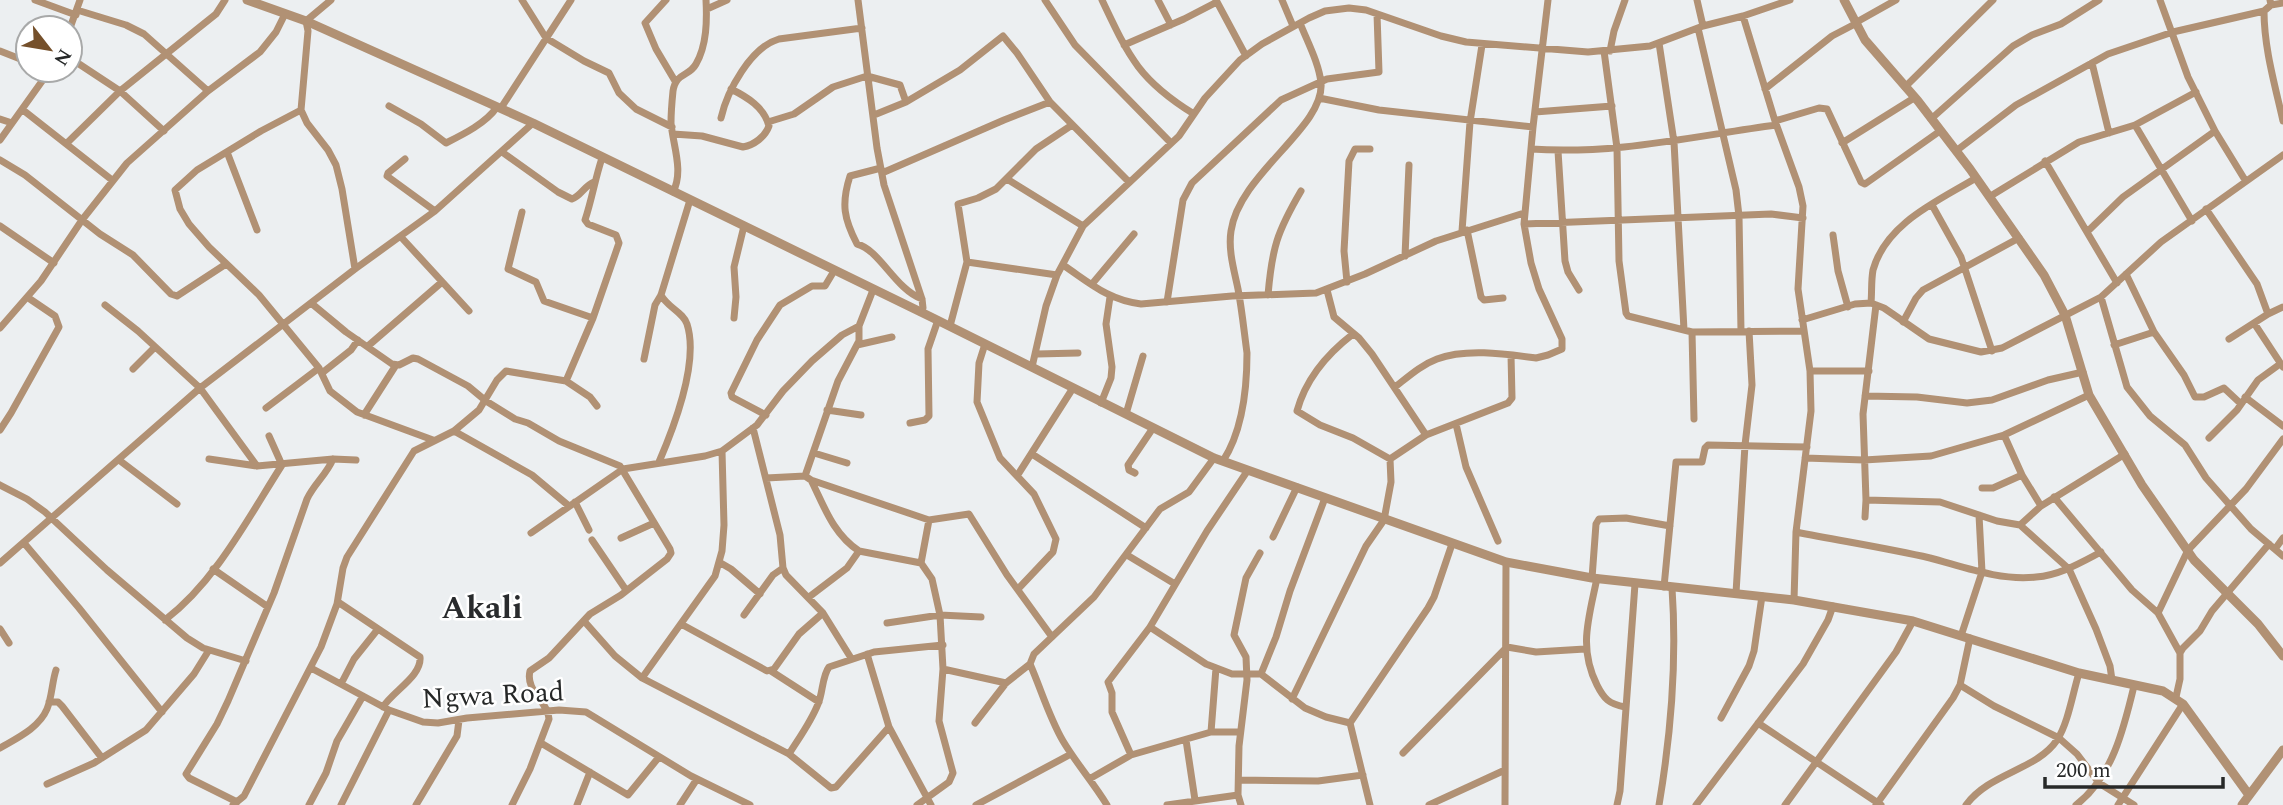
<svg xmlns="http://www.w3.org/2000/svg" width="2283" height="805" viewBox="0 0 2283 805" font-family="Spectral,serif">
	<rect width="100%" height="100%" fill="#eceff1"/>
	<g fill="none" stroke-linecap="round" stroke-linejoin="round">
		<!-- minor -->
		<path stroke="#b19174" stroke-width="7" d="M35,0L76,15
			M331,0L306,21L308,31L301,110L307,123L328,150L336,165L342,189L355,269
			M522,0L546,38L584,61L609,73L619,93L636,109L672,127
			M666,0L645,23L656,49L675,81
			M858,0L877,148L884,185L922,299L923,308L920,312
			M1045,0L1075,45L1171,143
			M1102,0C1129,57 1139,80 1194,114
			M1158,0L1171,25
			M1216,0L1246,56
			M1282,0L1293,26
			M1697,0L1703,26
			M2160,0L2188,77L2215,131L2245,180
			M2270,0L2271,5L2264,11C2264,48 2275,85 2283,121
			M2271,5L2283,3
			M707,9L727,0
			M77,10L126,25L144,34L208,91
			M1743,16L1775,121L1799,187L1803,206L1798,289L1810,371L1811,411L1796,532L1794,600
			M1855,23L1896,0
			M70,28L80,0
			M1698,28L1736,190L1739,216L1741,331
			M1659,43L1674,142L1684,330
			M1124,45L1184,19L1217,2
			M0,51L28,62
			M1604,51L1617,148L1619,261L1626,313L1628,316L1692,332L1804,331
			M1610,51L1614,31L1625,0
			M70,58L120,91L164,131
			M2092,63L2109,133
			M1905,87L1993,0
			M1765,89L1832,36L1855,24
			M1319,98L1379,110L1533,127
			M389,106L421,124L446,143C464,134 486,123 497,107
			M501,108L571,0
			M23,110L112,180
			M301,110L261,131L197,170L175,190L180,209L189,224L209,247L259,295L319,368L330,391L357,412L433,440
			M1535,112L1612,106
			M874,115L906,102L960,70L1003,36L1017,53L1050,102L1129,182
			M721,118C727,91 751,47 779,39L862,28
			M0,119L12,123
			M1931,119L2013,46L2032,35L2061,24L2099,0
			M1775,121L1819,108L1827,109L1861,182L1865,184L1940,131
			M768,122L794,114L833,87L867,76L900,85L906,102
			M2135,125L2192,221
			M673,134L702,136L743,147C754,145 765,137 769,126C764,107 747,97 731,89
			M0,140L50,70
			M67,143L120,91L216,14L225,0
			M1842,143L1914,98
			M1531,149C1614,155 1694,136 1776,125
			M1558,151L1565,261L1568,272L1579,290
			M1956,151L2016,105L2108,54L2173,32L2264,11
			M227,152L257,230
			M502,152L558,192L572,199C581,196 584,186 594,182
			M405,159L388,173L387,176L435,211
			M0,160L25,175L100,234L133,255L171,294L177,296L226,264
			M2045,161L2117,283
			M881,168L850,176C841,204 844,219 857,244C880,250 895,289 922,299
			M882,173L1004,120L1050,102
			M1007,179L1083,226
			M673,192C684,171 673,146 671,123C671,113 672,101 673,91C676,72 689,77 696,64C707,45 707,20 706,0
			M1989,197L2079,142L2135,125L2196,92
			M1932,205L1961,257L1992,351
			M2206,209L2257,284L2268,314
			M522,212L508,269L536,282L544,301L593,318
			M1524,224L1771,214L1803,218
			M0,226L54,263
			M1467,230L1481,297L1484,300L1503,298
			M1462,231L1470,122L1482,45
			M2088,231L2123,197L2215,131
			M1833,235L1838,271L1848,307
			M401,237L469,311
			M1405,256L1409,165
			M967,262L1057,275
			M1063,265C1090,283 1108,300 1141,304L1232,296L1316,293L1365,274L1436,241L1524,213
			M2126,274L2154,332L2184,375L2195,397H2204L2224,388L2240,403
			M1347,282L1344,251L1349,161L1355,149H1370
			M1092,284L1134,234
			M1327,290L1334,317L1359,338L1372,354L1426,435
			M1268,295C1272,248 1277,232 1301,191
			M2101,297L2127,387L2150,416L2185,445L2206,478L2251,529L2283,556
			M1167,302L1183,200L1192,183L1281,100L1327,79L1379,72L1377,14
			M311,303L346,332L392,364L399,365L413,358L418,359L468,386L486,401L515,419L528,423L559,441L620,466L670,549L671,553L667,559L621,595L590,614L549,658L530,671C525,691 548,701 549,719L530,769L512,805
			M1871,303C1872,292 1871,281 1873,270C1886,223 1938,201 1976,178
			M105,305L138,331L200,388L257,466
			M734,318L736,297L734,267L744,226
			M1802,320L1855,304L1871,303L1884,308L1929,339L1981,352L2002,348L2101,297L2161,242L2283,155
			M1903,322L1916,298L1923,290L2019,238
			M2254,323L2283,367
			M950,326L967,262L958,204L978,198L996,189L1036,149L1072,125
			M0,328L41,281L82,220L127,163L208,91L260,52L276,32L285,14
			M1692,332L1694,419
			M1353,334C1327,354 1306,378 1297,411L1320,425L1353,438L1390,459
			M2229,339L2268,314L2283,307
			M985,344L979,363L977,402L1000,458L1034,494L1056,539L1053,552L1018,589
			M857,345L892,337
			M2114,345L2154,332
			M368,346L442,282
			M1037,354L1078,353
			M644,359L655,305L661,295L690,200
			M1032,367L1046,306L1057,275L1083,226L1179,136L1205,98L1240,60L1262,44L1309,18L1325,11L1349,8L1366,10L1441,36L1466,42L1588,52L1650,46L1703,26L1743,16L1790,0
			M133,369L155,347
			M1810,371H1869
			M322,373L351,350L358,340
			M566,381L593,318L619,243L616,235L588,224L585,220C592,199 595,179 602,158
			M1395,387C1409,376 1421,365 1437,359C1466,348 1506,354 1536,358L1548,355L1562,349V339L1539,289L1531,263L1524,224L1533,127L1548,0
			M1865,396L1917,397L1967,403L1992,400L2048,380L2083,372
			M2245,397L2283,426
			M1101,403L1111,378L1112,367L1106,324L1110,297
			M266,408L319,368
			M827,410L861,415
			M1126,414L1143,356
			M364,415L396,365
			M766,415L732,397L731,393L757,340L780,305L812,286H825L834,271
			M910,423L925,420L929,416L928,349L938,320
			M1456,424L1466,467L1498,541
			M753,428L780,535L783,568L786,575L823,613L851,658
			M0,430L11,413L59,327L55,316L27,297
			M454,431L532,475L569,506
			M2004,435L2022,475L2041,506
			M2209,438L2237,410L2258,380L2280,364
			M814,453L847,463
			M1032,454L1146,528
			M1805,458L1864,460L1931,456L2004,435L2089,395
			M209,459L257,466L333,459L356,460
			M1390,459L1426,435L1508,403L1512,398L1511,355
			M119,460L177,504
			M1223,461C1243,430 1247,388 1247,353C1244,331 1242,310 1238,289C1234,270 1228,250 1231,231C1239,174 1325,127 1321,83C1319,63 1307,41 1300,23
			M659,462C674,427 699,361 687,324C683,312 667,307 661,295
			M1135,473L1129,470L1128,465L1153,428
			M805,476L838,381L859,341V326L873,290
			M1017,476L1073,388
			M766,478L805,476L811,480C824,506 833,534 859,551L921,563L932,579L940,615L943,669L939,721L953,773L949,782L917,805
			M811,480L929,520L969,514L1007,575L1052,637
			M0,485L27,499L45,512L107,570L187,638L203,648L246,661
			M1982,488H1993L2022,475
			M2054,497L2132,590L2158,613L2180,653
			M1866,500L1940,502L1997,521L2020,525L2069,569L2096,629L2110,666L2112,680
			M575,502L589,530
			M1865,517L1866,500L1863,414L1876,305
			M2020,525L2041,506L2125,454
			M1796,532C1841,541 1886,548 1930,558C1964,567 2000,581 2036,577C2060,575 2080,563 2101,552
			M531,533L623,469L705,456L722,451L757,425L783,391L812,361L842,335L859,326
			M1273,537L1297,487
			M621,538L654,523
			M592,540L626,590
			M24,543L79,608L162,712
			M2275,549L2283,538
			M1127,555L1175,584
			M719,562L731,569L760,594
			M0,563L200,388L355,269L435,211L533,123
			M921,563L929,520
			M213,569L268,607
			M1592,578L1596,524L1599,519L1626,518L1670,526
			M1597,578C1589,618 1578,647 1597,685C1604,699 1609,704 1625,707
			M1664,587L1676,462H1702L1705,448L1708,445L1807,447
			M1736,593L1745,445L1752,385L1749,331
			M809,597L847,568L859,551
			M338,602L420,657C422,676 393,691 383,707
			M2158,613L2188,550L2246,489L2283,439
			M744,615L773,575L783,568
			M165,620C216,581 248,518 282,465L269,436
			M584,621L615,656L642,678L789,754L831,788L836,787L889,727
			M887,623L940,615L981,617
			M681,624L767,671L774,669L799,634L823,613
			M1150,627L1206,664L1232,674H1261L1305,708L1326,717L1350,723
			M0,629L9,643
			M1961,636L1982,572L1979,515
			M867,654L889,727L931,805
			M1030,664C1041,689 1049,717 1063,741C1076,763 1093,782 1107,805
			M311,668L389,710L423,722L438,723L467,718L559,710L586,712L691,776L750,805
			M943,669L1006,683
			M771,671L819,702
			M1261,674L1276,637L1290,591L1325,498
			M642,678L715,576L722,551L724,525L722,451
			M341,684L354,659L378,629
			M1960,685L1994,706L2059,738L2077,754L2099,783L2134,805
			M2176,697L2180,679V653L2183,648L2200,631L2212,611L2269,544
			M1292,699L1366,546L1384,520L1391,482L1390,459
			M49,702H58L62,706L102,758
			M1721,718L1749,666L1754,651L1762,596
			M975,723L1006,683L1030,664L1034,654L1094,597L1160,509L1189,492L1214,458
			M1758,723L1881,805
			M1211,732L1216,668
			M1186,740L1195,800
			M541,743L628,795L659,757
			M0,748C17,738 39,728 47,709C52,697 52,682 56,670
			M1403,753L1507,647L1536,652L1585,649
			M789,754C799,738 811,722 818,704C823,693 822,676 829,667L874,652L943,645
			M1131,755L1112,712V693L1108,682L1150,627L1207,531L1248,470
			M1091,778L1131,755L1211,732H1240
			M1239,780L1318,781L1363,775
			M47,784L94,763L146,730L194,674L209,650
			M237,802L189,778L186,774L217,724L228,701L274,593L307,499C314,484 327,474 333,459
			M233,805L244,796L321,647L337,604L343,568L347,557L414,451L454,431L479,410L497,380L506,371L566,381L590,397L597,406
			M309,805L326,773L337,741L363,696
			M341,805L389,710
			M416,805L457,736L459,720
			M577,805L590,772
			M680,805L697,779
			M976,805L1071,754
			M1167,805L1238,795
			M1241,805L1238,795L1239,746L1247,680L1246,657L1234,635L1246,578L1260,553
			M1370,805L1350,723L1428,608L1434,597L1452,544
			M1429,805L1505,770
			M1505,805L1506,562
			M1617,805L1620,791L1635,584
			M1659,805C1671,734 1677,659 1672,588
			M1696,805L1803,664L1828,620L1833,606
			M1785,805L1896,652L1913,621
			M1876,805L1953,698L1960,685L1970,638
			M1966,805C1989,773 2037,770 2057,740C2068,724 2073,692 2079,673
			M2076,805C2112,778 2124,728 2134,686
			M2118,805L2183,704"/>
		<!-- tertiary -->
		<path stroke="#b19174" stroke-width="9" d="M247,0L306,21L533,123L929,316L1214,458L1506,562L1592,578L1794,600L1913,621L2079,673L2163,691L2183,704L2249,795
			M1844,0L1865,40L1918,101L1970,169L2044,275L2065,315L2089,395L2142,485L2194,560L2258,624L2283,656
			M2242,805L2283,750"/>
	</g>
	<g text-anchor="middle" stroke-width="5" stroke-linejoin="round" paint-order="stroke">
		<!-- street labels -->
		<g font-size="28" fill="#262828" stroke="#fff">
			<text transform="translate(493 694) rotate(-3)" y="10">Ngwa Road</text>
		</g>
		<!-- quarter labels -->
		<g font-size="32" font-weight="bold" fill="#292b2d" stroke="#fff">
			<text x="482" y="618">Akali</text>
		</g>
	</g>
	<!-- north arrow -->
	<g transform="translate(49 49) rotate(121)"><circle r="33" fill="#ffffff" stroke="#a8a9a9" stroke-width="2"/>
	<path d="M0-5L12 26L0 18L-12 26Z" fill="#75502b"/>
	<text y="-10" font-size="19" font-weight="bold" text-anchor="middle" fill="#262828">N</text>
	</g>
	<!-- scale -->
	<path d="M2045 777v10h178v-10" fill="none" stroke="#262828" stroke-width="3.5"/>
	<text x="2056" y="777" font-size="21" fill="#262828" stroke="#ffffff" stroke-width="5" paint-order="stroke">200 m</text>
</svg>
